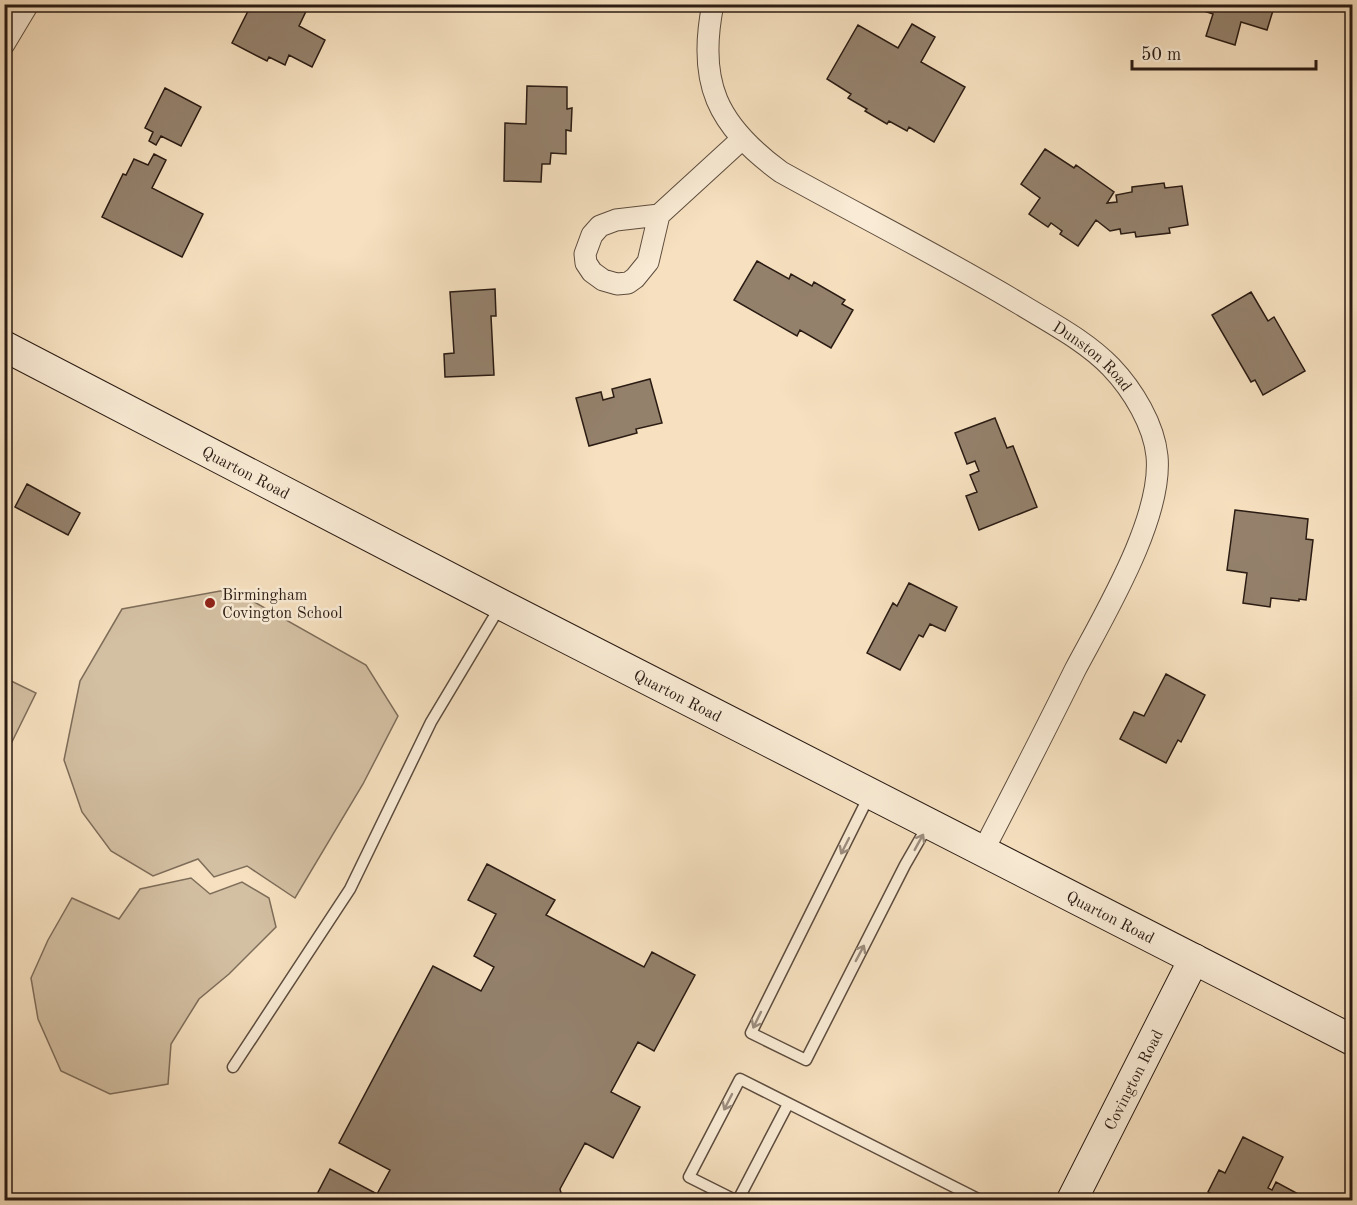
<svg xmlns="http://www.w3.org/2000/svg" width="1357" height="1205" viewBox="0 0 1357 1205" font-family="'Old Standard TT',serif">
	<rect width="100%" height="100%" fill="#f6e0bf"/>
	<filter id="stains"><feTurbulence type="fractalNoise" baseFrequency=".00333" numOctaves="4"/><feColorMatrix values="0 0 0 0 .2 0 0 0 0 .09 0 0 0 0 .02 0 0 0 .5 -.17"/></filter>
	<radialGradient id="worn" r=".72"><stop offset=".6" stop-color="#630" stop-opacity="0"/><stop offset="1" stop-color="#630" stop-opacity=".3"/></radialGradient>
	<!-- green -->
	<path fill="#d3bfa2" stroke="#7e6d5a" stroke-width="1.5" d="M231,589L366,665L398,716L363,784L295,898L247,866L214,877L198,859L153,876L111,851L82,812L64,760L80,681L122,609Z
		M5,678L36,693L5,756Z
		M191,878L210,894L242,882L269,898L276,927L229,974L199,999L171,1044L168,1084L110,1094L61,1071L38,1019L31,978L48,940L72,898L119,919L140,889Z"/>
	<!-- building -->
	<path fill="#94816c" stroke="#2a1b13" stroke-width="1.5" d="M240,4L309,5L299,26L325,40L312,67L289,55L285,65L269,57L267,61L232,43L249,9Z
		M1183,4H1275L1267,30L1241,22L1235,45L1206,36L1213,14Z
		M912,24L935,37L921,62L965,87L934,142L909,127L907,131L889,121L887,124L865,111L867,109L848,98L851,94L827,79L858,25L898,48Z
		M527,86L567,87V109L572,108L571,131L566,130V154L551,153L550,164H542L541,182L504,181L505,123L526,124Z
		M165,88L201,107L181,146L161,136L156,145L149,141L153,132L145,128Z
		M1045,149L1074,168L1076,165L1114,192L1107,203L1117,202L1116,195L1132,192V187L1164,183L1165,188L1182,186L1188,225L1169,228L1170,233L1136,237L1135,232L1121,234L1120,229L1110,231L1096,220L1078,246L1060,234L1062,231L1051,223L1048,227L1029,214L1040,198L1021,184Z
		M154,154L166,160L152,188L203,214L182,257L102,217L123,174L126,175L134,159L148,165Z
		M757,261L789,279L791,274L812,286L814,282L845,300L842,304L853,310L831,348L800,330L797,336L734,300Z
		M495,289L496,316H491L494,375L445,377L444,354L454,353L450,292Z
		M1251,292L1268,321L1274,317L1305,371L1263,395L1255,380L1251,382L1212,315Z
		M650,379L662,423L636,429L637,433L589,446L576,398L601,392L603,400L614,397L612,389Z
		M995,418L1007,448L1013,446L1037,507L979,530L966,496L977,492L970,475L979,471L975,461L967,464L955,433Z
		M27,484L80,513L68,535L15,507Z
		M1235,510L1308,519L1306,539L1313,540L1306,600L1299,599V601L1271,598L1270,607L1243,603L1247,573L1227,570Z
		M909,583L957,607L945,631L930,624L923,637L919,635L900,670L867,653L893,603L897,606Z
		M1166,674L1205,695L1181,742L1178,740L1166,763L1120,739L1134,712L1144,716Z
		M487,864L555,900L546,915L644,967L652,952L695,975L654,1051L638,1042L611,1092L640,1107L613,1158L585,1143L560,1189L561,1193L569,1200H314L330,1169L377,1194L390,1170L339,1143L433,966L481,991L494,967L474,956L496,914L468,900Z
		M1243,1137L1283,1157L1268,1188L1272,1190L1276,1182L1302,1196L1299,1200H1211L1214,1195L1208,1192L1219,1170L1225,1173Z"/>
	<g fill="none" stroke-linecap="round" stroke-linejoin="round">
		<defs>
			<path id="lane" d="M869,796L751,1033L806,1060L905,865L928,825
				M233,1067L350,889L431,722L501,605
				M735,1200L689,1177L740,1079L980,1200
				M738,1200L788,1104"/>
			<g id="street">
				<path id="s1" d="M713,4C697,83 717,125 781,172C860,216 942,257 1020,304C1051,323 1086,341 1111,367C1133,390 1154,425 1157,456C1163,518 1104,615 1075,670C1045,731 1014,791 983,851"/>
				<path d="M4,44L28,4"/>
				<path d="M659,215L648,262L635,278L628,283L617,284L603,280L592,272L586,263L585,254L592,235L600,226L616,220L659,215L742,139"/>
			</g>
			<g id="secondary">
				<path id="s2" d="M4,346L502,605L1352,1040"/>
				<path id="s3" d="M1072,1200L1194,959"/>
			</g>
		</defs>
		<!-- lane casing -->
		<use href="#lane" stroke="#5d4c3e" stroke-width="13"/>
		<!-- street casing -->
		<use href="#street" stroke="#5d4c3e" stroke-width="23"/>
		<!-- secondary casing -->
		<use href="#secondary" stroke="#2a1b13" stroke-width="32"/>
		<!-- lane -->
		<use href="#lane" stroke="#f9ebd5" stroke-width="10"/>
		<!-- street -->
		<use href="#street" stroke="#f9ebd5" stroke-width="21"/>
		<!-- secondary -->
		<use href="#secondary" stroke="#f9ebd5" stroke-width="30"/>
	</g>
	<!-- one-way arrows -->
	<defs><path id="oneway-shaft" d="M-6 0H5M1.5-3L5.5 0L1.5 3" fill="none" stroke-width="1.6" stroke-linecap="round" stroke-linejoin="round" transform="scale(1.5)"/></defs>
	<g stroke="#9c8d7e">
		<use href="#oneway-shaft" transform="translate(919 842) rotate(-61)"/>
		<use href="#oneway-shaft" transform="translate(845 846) rotate(117)"/>
		<use href="#oneway-shaft" transform="translate(860 953) rotate(-62)"/>
		<use href="#oneway-shaft" transform="translate(757 1020) rotate(116)"/>
		<use href="#oneway-shaft" transform="translate(728 1102) rotate(117)"/>
	</g>
	<!-- markers -->
	<circle fill="#8f2418" stroke="#f9ebd5" stroke-width="2" cx="210" cy="603" r="6"/>
	<g text-anchor="middle" stroke-width="5" stroke-linejoin="round" paint-order="stroke">
		<!-- street labels -->
		<g font-size="16" fill="#2a1b13" stroke="#f9ebd5">
			<text dy="6" stroke="none"><textPath href="#s1" startOffset="558">Dunston Road</textPath></text>
			<text dy="6" stroke="none"><textPath href="#s2" startOffset="273">Quarton Road</textPath></text>
			<text dy="6" stroke="none"><textPath href="#s2" startOffset="759">Quarton Road</textPath></text>
			<text dy="6" stroke="none"><textPath href="#s2" startOffset="1245">Quarton Road</textPath></text>
			<text dy="6" stroke="none"><textPath href="#s3" startOffset="135">Covington Road</textPath></text>
		</g>
		<!-- poi labels -->
		<g font-size="16" fill="#2a1b13" stroke="#f9ebd5" text-anchor="start">
			<text x="222" y="600">Birmingham<tspan x="222" dy="18">Covington School</tspan></text>
		</g>
	</g>
	<!-- margin -->
	<rect width="1357" height="1205" fill="none" stroke="#f6e0bf" stroke-width="24"/>
	<rect x="6" y="6" width="1345" height="1193" fill="none" stroke="#2a1b13" stroke-width="3"/>
	<rect x="12" y="12" width="1333" height="1181" fill="none" stroke="#2a1b13" stroke-width="1.5"/>
	<!-- scale -->
	<path d="M1132 60v9h184v-9" fill="none" stroke="#2a1b13" stroke-width="3"/>
	<text x="1141" y="60" font-size="18" fill="#2a1b13" stroke="#f9ebd5" stroke-width="4.5" paint-order="stroke">50 m</text>
	<rect width="100%" height="100%" filter="url(#stains)"/>
	<rect width="100%" height="100%" fill="url(#worn)"/>
</svg>
